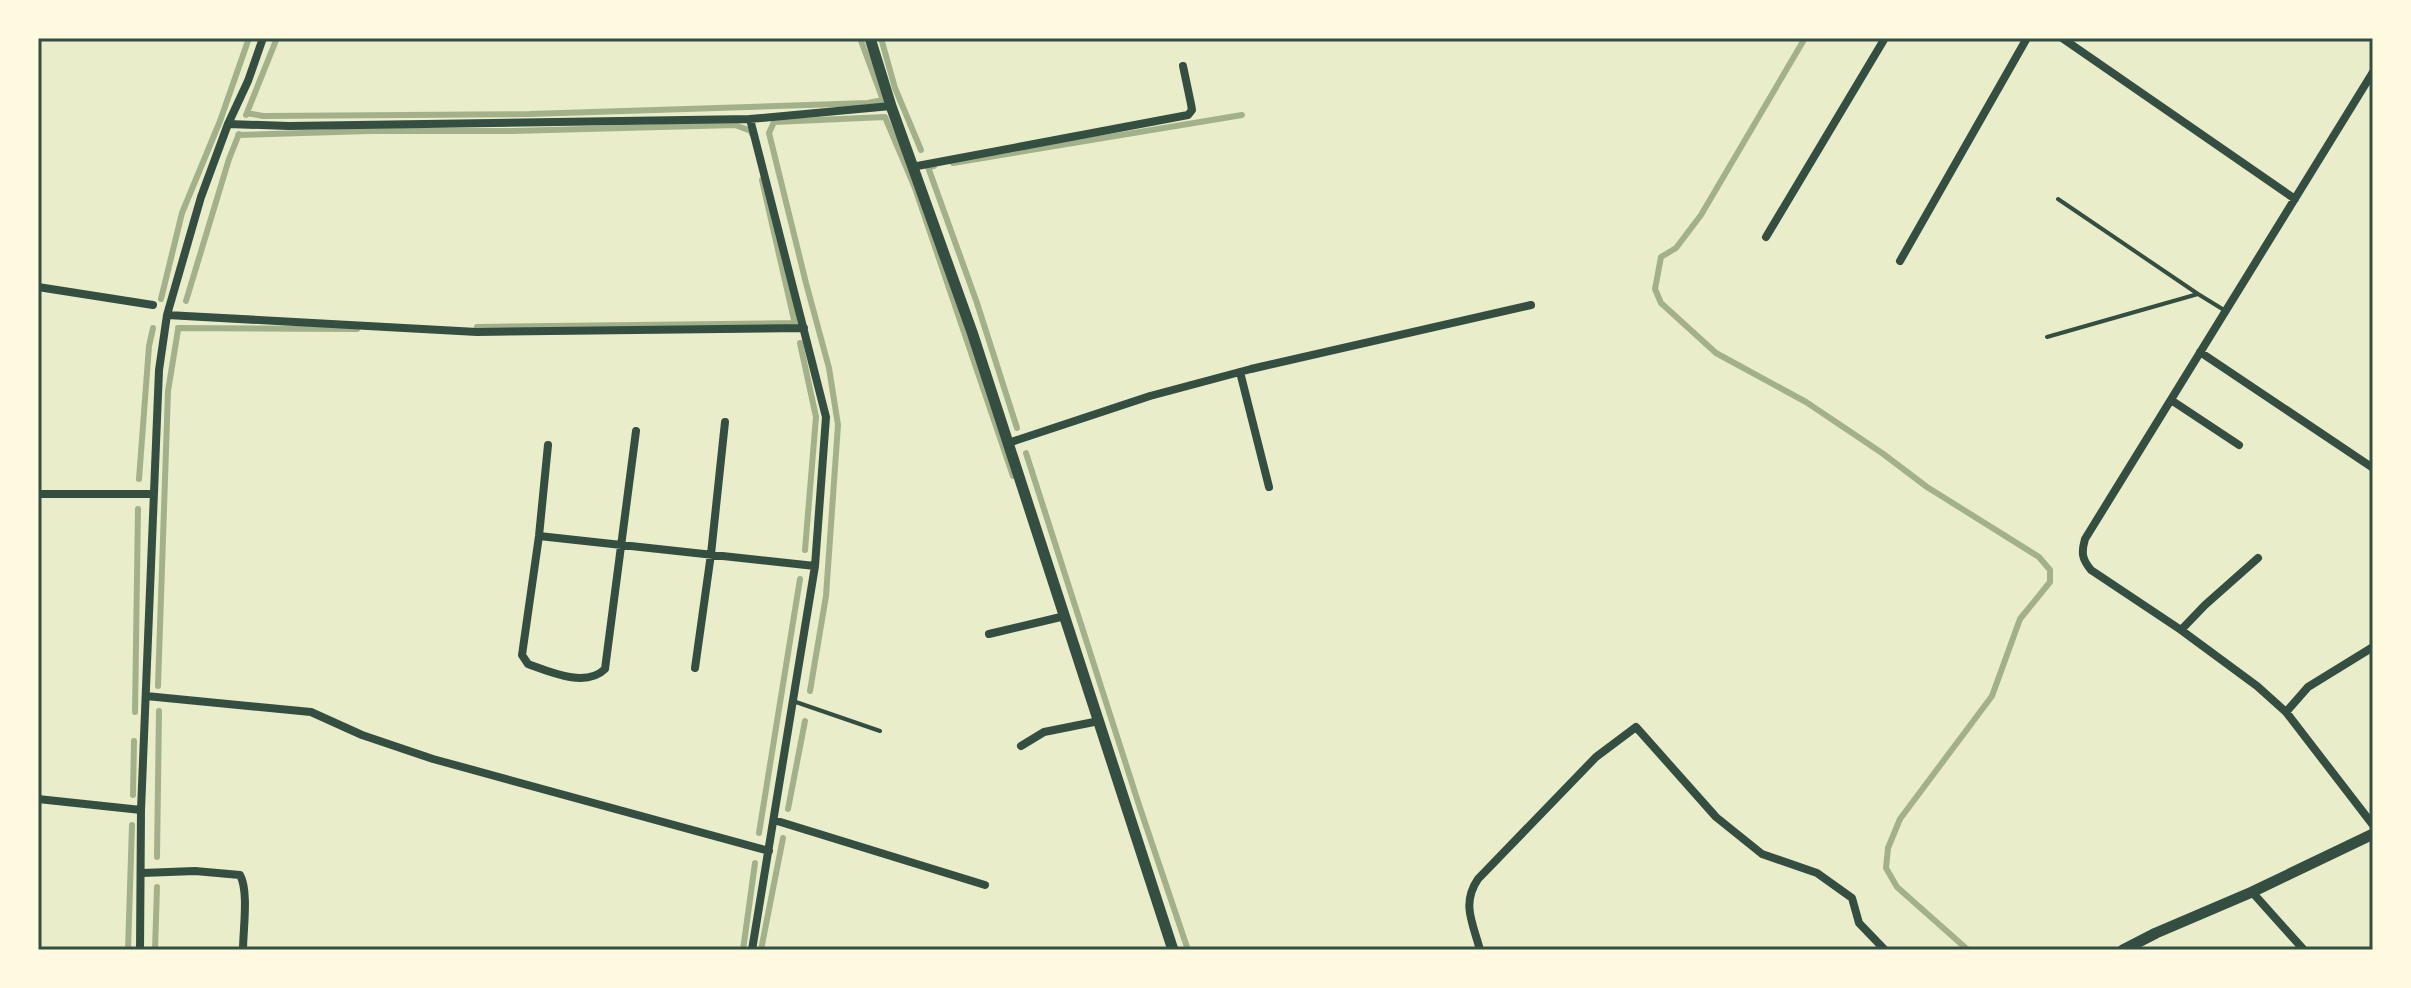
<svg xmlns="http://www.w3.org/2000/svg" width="2411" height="988" viewBox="0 0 2411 988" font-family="'Varela Round',sans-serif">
	<rect width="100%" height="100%" fill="#e9edc9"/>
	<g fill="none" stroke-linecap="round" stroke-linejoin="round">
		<!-- stream -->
		<path stroke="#a3b18a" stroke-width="6" d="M881,38L895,88L921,150
			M1805,38L1701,215L1676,248L1661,257L1655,289L1661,303L1716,353L1806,402L1882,453L1927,487L2039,557L2050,570V582L2020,619L1992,696L1900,819L1888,848L1886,868L1897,887L1968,950
			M247,113L263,116L530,114L868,103L883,100L860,38
			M246,115L277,38
			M238,135L370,131H512L735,125L751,131L752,134
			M953,163L1242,115
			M934,166L928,167L977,303L1017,428
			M762,180L795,324
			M161,299L182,213L220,121L249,38
			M186,301L229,159L239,134
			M477,327L794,323
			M178,328L357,329
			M800,343L816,417L805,550
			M1026,453L1140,808L1188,950
			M139,479L149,346L153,328
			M158,686L168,391L178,330
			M810,691L826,596L838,425L829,368L806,283L769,133L774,122L885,117L915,188L1013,476
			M135,712L138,509
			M133,795L134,741
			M788,809L805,721
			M759,833L800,579
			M157,857L159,711
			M128,950L132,825
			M155,950L157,887
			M743,950L755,863
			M761,950L783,838"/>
		<!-- service -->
		<path stroke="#344e41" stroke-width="4" d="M2058,199L2198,294
			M2047,337L2198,294L2224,310
			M793,701L880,731"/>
		<!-- minor -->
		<path stroke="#344e41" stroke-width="8" d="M2062,38L2295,199
			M2373,72L2085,539C2081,553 2082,559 2091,570L2181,630L2257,686L2286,712L2373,825
			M750,119L826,417L815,566L752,950
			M228,124L289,126L750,119L891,106
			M912,167L1188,115L1192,110L1191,104L1183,66
			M1766,237L1885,38
			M1900,261L2027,38
			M38,287L153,305
			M167,315L477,332L804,328
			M2200,352L2373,468
			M1240,372L1269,487
			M2171,400L2239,445
			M1008,443L1150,396L1251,369L1531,305
			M548,445L539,536L522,655L528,664C550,672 586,688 605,669L636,431
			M38,494H153
			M539,536L815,566
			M2181,630L2205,605L2258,558
			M989,634L1065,616
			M695,668L711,554L725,422
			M146,696L311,712L362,735L433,759L769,851
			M2286,712L2308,687L2373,647
			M1021,746L1044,732L1099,721
			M38,799L141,810
			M774,820L985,885
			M142,873L195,871L240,875C249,891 243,930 243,950
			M2252,892L2304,950
			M140,950L141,810L159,370L167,315L201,197L228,124L248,81L263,38
			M1480,950C1473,923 1461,904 1478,879L1596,757L1636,727L1716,817L1762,854L1817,873L1852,898L1859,923L1885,950"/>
		<!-- tertiary -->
		<path stroke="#344e41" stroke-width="11" d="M870,38L891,106L972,332L1173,950
			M2123,950L2156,933L2252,892L2373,834"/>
	</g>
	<!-- border -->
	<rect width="2411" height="988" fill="none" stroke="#fefae0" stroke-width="80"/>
	<rect x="40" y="40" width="2331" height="908" fill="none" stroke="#344e41" stroke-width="3"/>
</svg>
